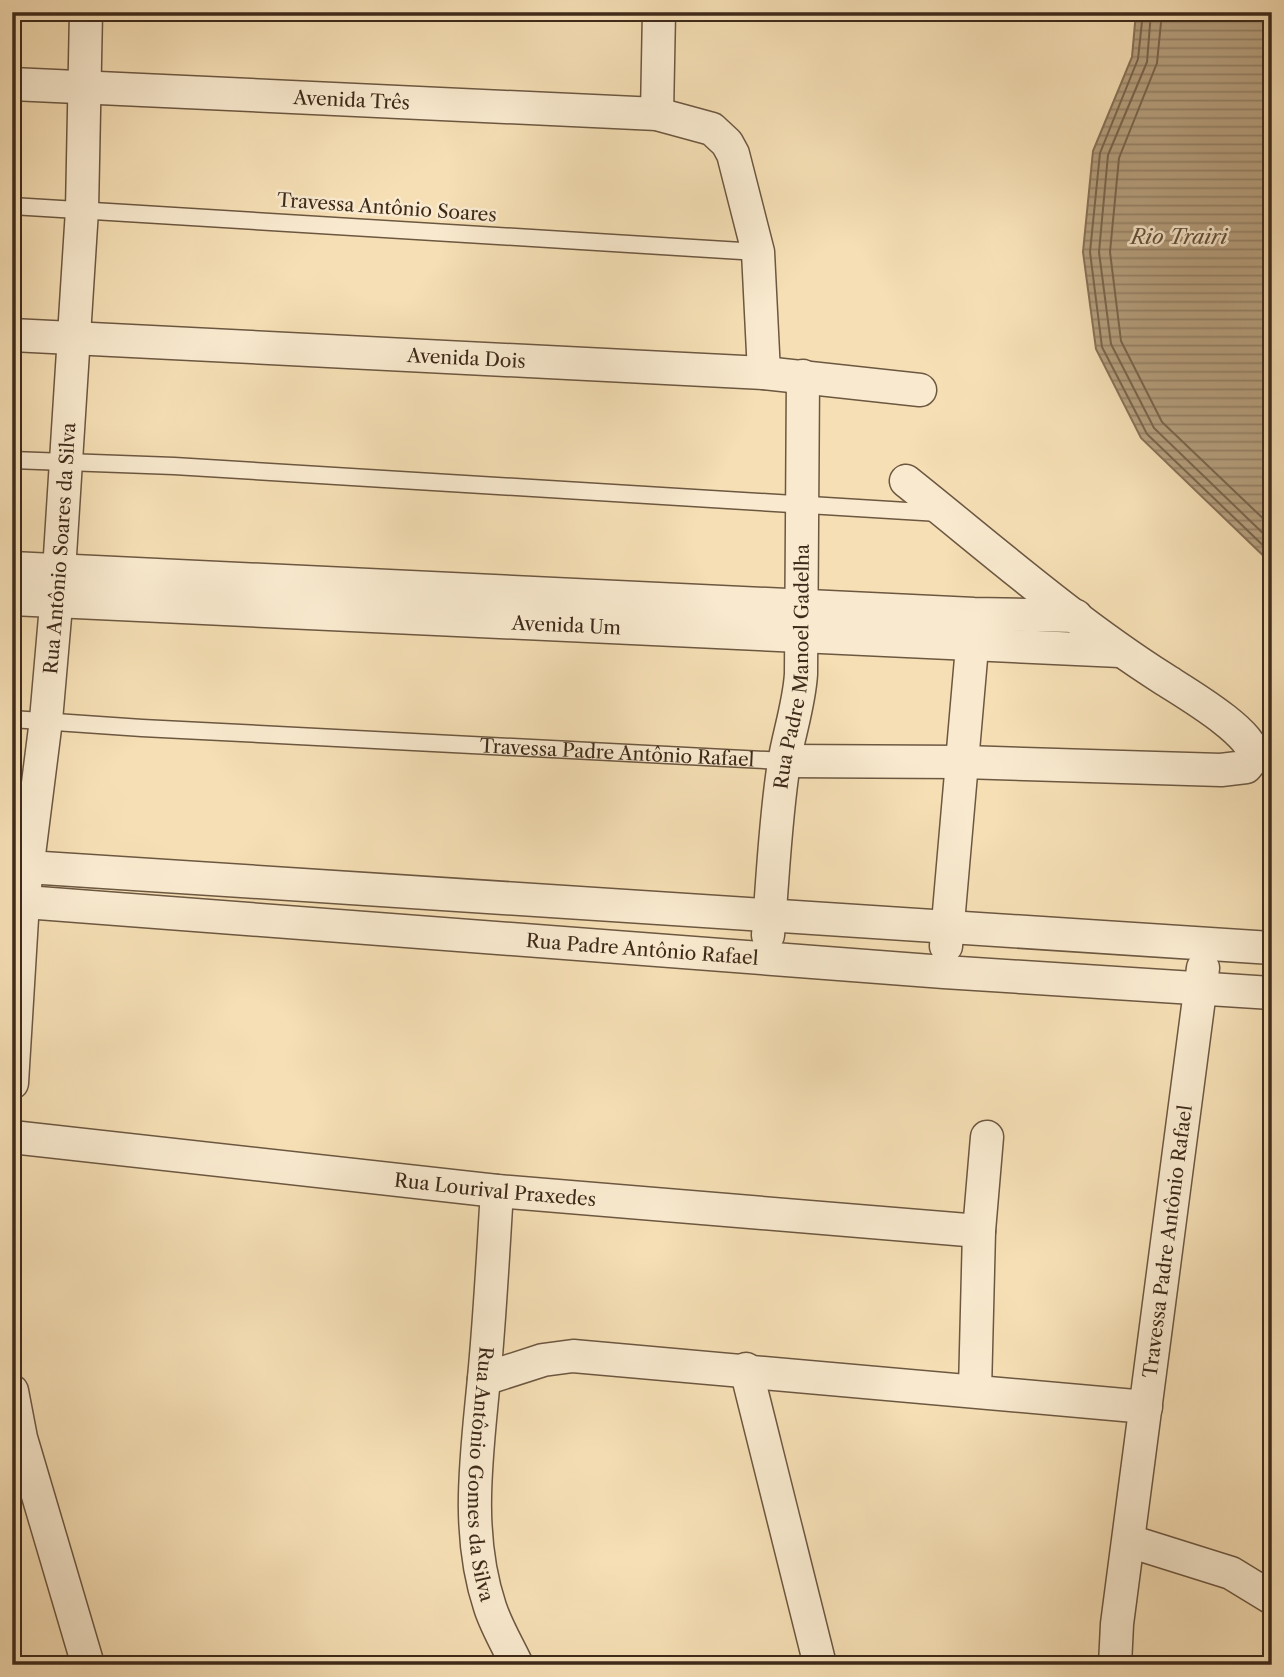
<svg xmlns="http://www.w3.org/2000/svg" width="1284" height="1677" viewBox="0 0 1284 1677" font-family="'Libre Caslon Text',serif">
	<defs>
		<pattern id="water-rules" width="6" height="5" patternUnits="userSpaceOnUse" patternTransform="scale(1.75)"><rect width="6" height="5" fill="#b7a180"/><path d="M0 2.5h6" fill="none" stroke="#968368"/></pattern>
	</defs>
	<rect width="100%" height="100%" fill="#f6dfb5"/>
	<filter id="stains"><feTurbulence type="fractalNoise" baseFrequency=".00286" numOctaves="4"/><feColorMatrix values="0 0 0 0 .2 0 0 0 0 .09 0 0 0 0 .02 0 0 0 .5 -.17"/></filter>
	<radialGradient id="worn" r=".72"><stop offset=".6" stop-color="#630" stop-opacity="0"/><stop offset="1" stop-color="#630" stop-opacity=".3"/></radialGradient>
	<!-- water -->
	<path fill="url(#water-rules)" stroke="#877157" stroke-width="2" d="M1136,12H1272V564L1141,438L1096,349L1083,252L1093,151L1132,57Z"/>
	<g fill="none" stroke-linecap="round" stroke-linejoin="round">
		<!-- shore -->
		<path stroke="#7a664d" stroke-width="2" d="M1143,12L1138,59L1100,153L1090,252L1102,347L1147,434L1272,554
			M1151,12L1147,62L1108,155L1099,252L1111,344L1154,428L1272,542
			M1162,12L1157,63L1119,158L1110,252L1121,341L1162,422L1272,527"/>
		<defs>
			<g id="service">
				<path d="M12,206L758,252"/>
				<path d="M12,460L174,466L939,513"/>
				<path id="s1" d="M12,719L142,728L784,761"/>
			</g>
			<g id="minor">
				<path id="s2" d="M12,84L657,114L712,129L727,143L733,154L758,252L764,373"/>
				<path d="M657,114L659,12"/>
				<path id="s3" d="M12,335L764,373L920,390"/>
				<path d="M12,568L974,614L1076,616"/>
				<path id="s4" d="M12,599L1120,651"/>
				<path d="M784,761L963,762L1221,770L1246,767L1254,757C1255,733 1184,692 1164,679C1073,621 990,548 906,481"/>
				<path d="M12,866L1272,948"/>
				<path id="s5" d="M12,901L944,972L1272,993"/>
				<path id="s6" d="M768,935C773,878 775,820 784,763C789,733 799,705 801,674L803,376"/>
				<path d="M946,946L974,624"/>
				<path id="s7" d="M12,1083L23,902L46,720L59,571L82,210L86,12"/>
				<path id="s8" d="M12,1137L497,1191L979,1231"/>
				<path id="s9" d="M497,1191C493,1254 490,1316 484,1378C477,1454 465,1532 490,1607C496,1626 508,1646 517,1665"/>
				<path d="M746,1369L820,1665"/>
				<path d="M484,1379L543,1360L573,1356L1146,1407"/>
				<path d="M975,1390L979,1231L987,1137"/>
				<path d="M12,1391L21,1438L88,1665"/>
				<path d="M1129,1541L1231,1573L1272,1598"/>
				<path id="s10" d="M1115,1665L1117,1624L1203,968"/>
			</g>
		</defs>
		<!-- service casing -->
		<use href="#service" stroke="#6c5741" stroke-width="19"/>
		<!-- minor casing -->
		<use href="#minor" stroke="#6c5741" stroke-width="35"/>
		<!-- service -->
		<use href="#service" stroke="#f9eacf" stroke-width="16"/>
		<!-- minor -->
		<use href="#minor" stroke="#f9eacf" stroke-width="32"/>
	</g>
	<g text-anchor="middle" stroke-width="5" stroke-linejoin="round" paint-order="stroke">
		<!-- street labels -->
		<g font-size="19" fill="#3e2a1a" stroke="#f9eacf">
			<text dy="7" stroke="none"><textPath href="#s2" startOffset="340">Avenida Três</textPath></text>
			<text transform="translate(387 207) rotate(4)" y="7">Travessa Antônio Soares</text>
			<text dy="7" stroke="none"><textPath href="#s3" startOffset="455">Avenida Dois</textPath></text>
			<text dy="7" stroke="none"><textPath href="#s7" startOffset="537">Rua Antônio Soares da Silva</textPath></text>
			<text dy="7" stroke="none"><textPath href="#s4" startOffset="555">Avenida Um</textPath></text>
			<text dy="7" stroke="none"><textPath href="#s6" startOffset="270">Rua Padre Manoel Gadelha</textPath></text>
			<text dy="7" stroke="none"><textPath href="#s1" startOffset="606">Travessa Padre Antônio Rafael</textPath></text>
			<text dy="7" stroke="none"><textPath href="#s5" startOffset="632">Rua Padre Antônio Rafael</textPath></text>
			<text dy="7" stroke="none"><textPath href="#s8" startOffset="486">Rua Lourival Praxedes</textPath></text>
			<text dy="7" stroke="none"><textPath href="#s10" startOffset="427">Travessa Padre Antônio Rafael</textPath></text>
			<text dy="7" stroke="none"><textPath href="#s9" startOffset="284">Rua Antônio Gomes da Silva</textPath></text>
		</g>
		<!-- water labels -->
		<g font-size="21" font-style="italic" fill="#624e39" stroke="#f9eacf">
			<text x="1179" y="244">Rio Trairi</text>
		</g>
	</g>
	<!-- margin -->
	<rect width="1284" height="1677" fill="none" stroke="#f6dfb5" stroke-width="42"/>
	<rect x="14" y="14" width="1256" height="1649" fill="none" stroke="#3e2a1a" stroke-width="3.5"/>
	<rect x="21" y="21" width="1242" height="1635" fill="none" stroke="#3e2a1a" stroke-width="2"/>
	<rect width="100%" height="100%" filter="url(#stains)"/>
	<rect width="100%" height="100%" fill="url(#worn)"/>
</svg>
